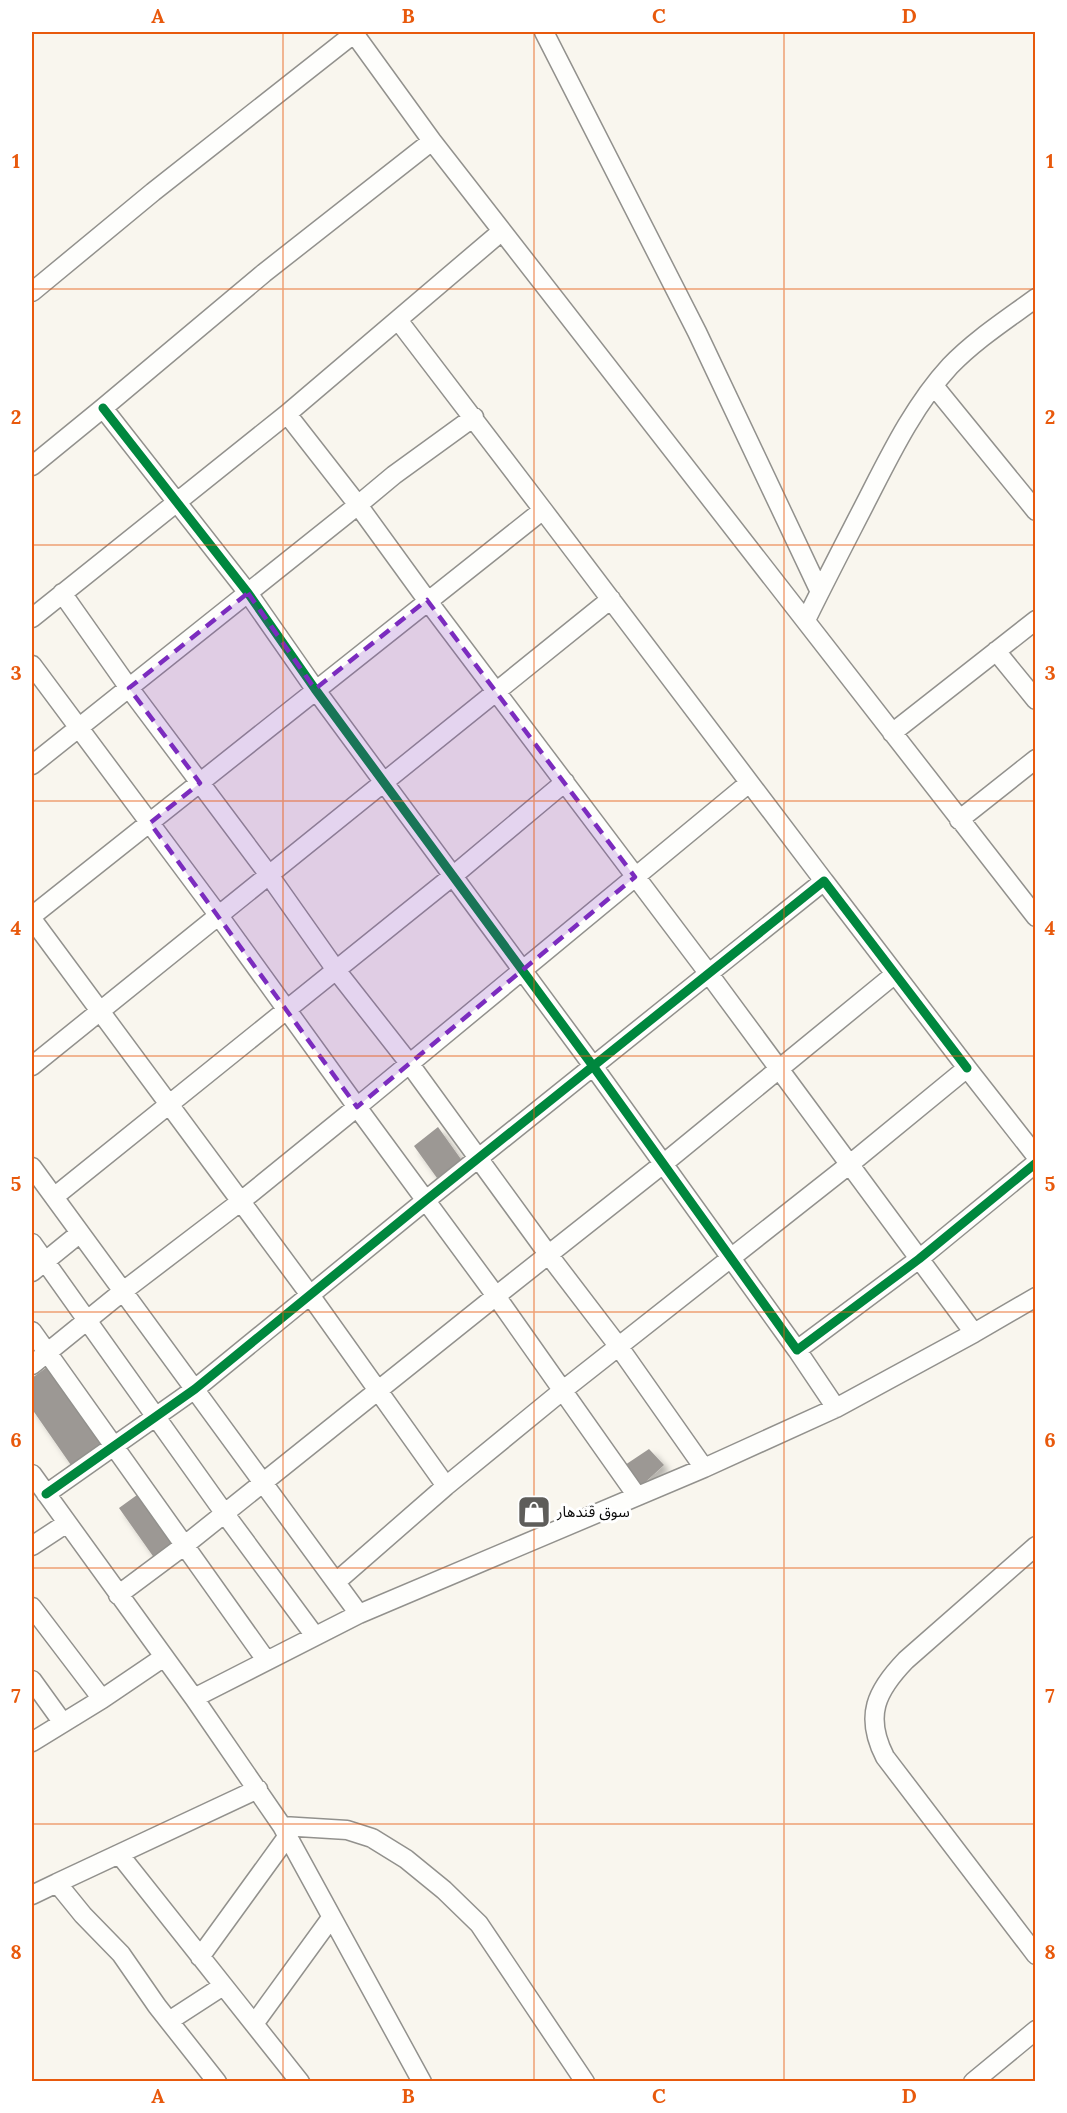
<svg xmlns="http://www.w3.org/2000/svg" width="1067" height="2113" viewBox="0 0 1067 2113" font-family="Lora,'Noto Sans Arabic',serif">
	<defs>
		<filter id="shadow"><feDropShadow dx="5.5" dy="5.5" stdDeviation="3" flood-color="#0004"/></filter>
	</defs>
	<rect width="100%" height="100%" fill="#f9f6ee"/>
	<!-- building -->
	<path fill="#9c9894" filter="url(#shadow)" d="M438,1127L463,1162L437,1178L414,1146Z
		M47,1367L104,1447L73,1468L32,1409V1378Z
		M649,1449L664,1465L640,1487L625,1465Z
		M137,1495L174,1546L155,1559L119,1508Z"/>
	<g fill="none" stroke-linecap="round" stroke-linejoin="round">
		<defs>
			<path id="minor" d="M353,32L432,141L1036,917
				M544,32L697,332L820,592
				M32,292L153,192L356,32
				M398,320L543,510
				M934,386L1036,511
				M103,408L248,593L315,689L593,1066L797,1350L919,1259L1036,1163
				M287,414L502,231
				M32,466L103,408L264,273L432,141
				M62,593L129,688L269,875L336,970L409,1063L548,1254L619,1347L704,1468
				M32,618L287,414L358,505L394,475L474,417
				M806,620C826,579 847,539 868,498C891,453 915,404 950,366C975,340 1006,320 1036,298
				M996,651L1036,700
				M32,665L219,916L357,1107L749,783
				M892,733L1036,620
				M32,765L358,505L427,600L709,974L974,1333
				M959,820L1036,759
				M32,916L543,510L824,881
				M32,919L310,1295L446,1486L336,1582
				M32,1066L611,599
				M32,1167L359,1614
				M54,1197L454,875L565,782
				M32,1243L225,1514L315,1636
				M32,1272L80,1233
				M32,1331L266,1660
				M797,1350L836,1408
				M32,1365L122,1292L240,1202L357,1107L496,1296L637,1496
				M32,1474L194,1698L282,1826L422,2082
				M446,1486L562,1391L850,1164L967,1068L1036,1156
				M46,1494L195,1389L425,1201L824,881L967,1068
				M32,1546L67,1523
				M1036,1546L906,1660C876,1691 864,1716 885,1757L1036,1955
				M118,1595L185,1545L496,1296L663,1164L895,974
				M32,1607L102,1699
				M32,1680L63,1723
				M194,1698L359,1614L704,1468L836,1408L974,1333L1036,1297
				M32,1742L102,1699L164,1657
				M282,1826L347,1830L372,1838L406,1859L444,1890L479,1924L585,2082
				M119,1854L300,2082
				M57,1883L258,1789
				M32,1895L57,1883L83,1915L121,1954L157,2006L217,2082
				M200,1957L287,1837
				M169,2021L223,1986
				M254,2024L331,1918
				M973,2082L1036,2030"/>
		</defs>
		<!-- minor casing -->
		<use href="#minor" stroke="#92918d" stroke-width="21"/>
		<!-- minor -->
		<use href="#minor" stroke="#fefefc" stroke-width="18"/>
		<defs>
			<path id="cycleway" d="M103,408L248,593L315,689L593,1066L797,1350L919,1259L1036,1163
				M46,1494L195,1389L425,1201L824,881L967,1068"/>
		</defs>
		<!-- cycleway casing -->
		<use href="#cycleway" stroke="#fff" stroke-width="13"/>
		<!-- cycleway -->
		<use href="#cycleway" stroke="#00873e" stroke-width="9"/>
	</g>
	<!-- marked area -->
	<path fill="#7b2cbf" fill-opacity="0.2" stroke="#7b2cbf" stroke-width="4.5" stroke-dasharray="12 8" stroke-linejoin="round" d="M248,593L315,689L427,600L635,877L357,1107L150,823L200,783L129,688Z"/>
	<!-- grid -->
	<path fill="none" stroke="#e8590c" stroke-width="1.5" stroke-opacity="0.55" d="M283,32V2082M534,32V2082M784,32V2082M32,289H1036M32,545H1036M32,801H1036M32,1056H1036M32,1312H1036M32,1568H1036M32,1824H1036"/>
	<!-- icons -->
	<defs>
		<symbol id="shop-square" viewBox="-11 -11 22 22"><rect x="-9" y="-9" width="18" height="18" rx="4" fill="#5e5d5a" stroke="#fff"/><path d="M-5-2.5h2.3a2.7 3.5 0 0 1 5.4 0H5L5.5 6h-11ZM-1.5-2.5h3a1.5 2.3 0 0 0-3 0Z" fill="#fff"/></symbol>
	</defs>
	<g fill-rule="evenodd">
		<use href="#shop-square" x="515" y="1493" width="38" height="38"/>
	</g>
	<g text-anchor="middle" stroke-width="6" stroke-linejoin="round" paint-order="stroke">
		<!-- poi labels -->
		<g font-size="15" fill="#0b0b0b" stroke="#fff" text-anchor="start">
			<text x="557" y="1517">سوق قندهار</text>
		</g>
	</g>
	<!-- border -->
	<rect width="1067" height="2113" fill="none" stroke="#ffffff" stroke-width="66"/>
	<rect x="33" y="33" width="1001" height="2047" fill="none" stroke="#e8590c" stroke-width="2"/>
	<g font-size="20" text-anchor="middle" font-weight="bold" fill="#e8590c">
		<text x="158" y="23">A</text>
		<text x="408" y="23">B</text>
		<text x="659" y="23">C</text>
		<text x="909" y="23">D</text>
		<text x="16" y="168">1</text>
		<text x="1050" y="168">1</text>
		<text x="16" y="424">2</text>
		<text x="1050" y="424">2</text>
		<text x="16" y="680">3</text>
		<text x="1050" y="680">3</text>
		<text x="16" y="935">4</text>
		<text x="1050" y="935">4</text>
		<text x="16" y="1191">5</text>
		<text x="1050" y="1191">5</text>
		<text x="16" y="1447">6</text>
		<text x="1050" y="1447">6</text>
		<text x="16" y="1703">7</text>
		<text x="1050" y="1703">7</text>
		<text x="16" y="1959">8</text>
		<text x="1050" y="1959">8</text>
		<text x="158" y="2103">A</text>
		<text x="408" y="2103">B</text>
		<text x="659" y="2103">C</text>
		<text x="909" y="2103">D</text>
	</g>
</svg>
